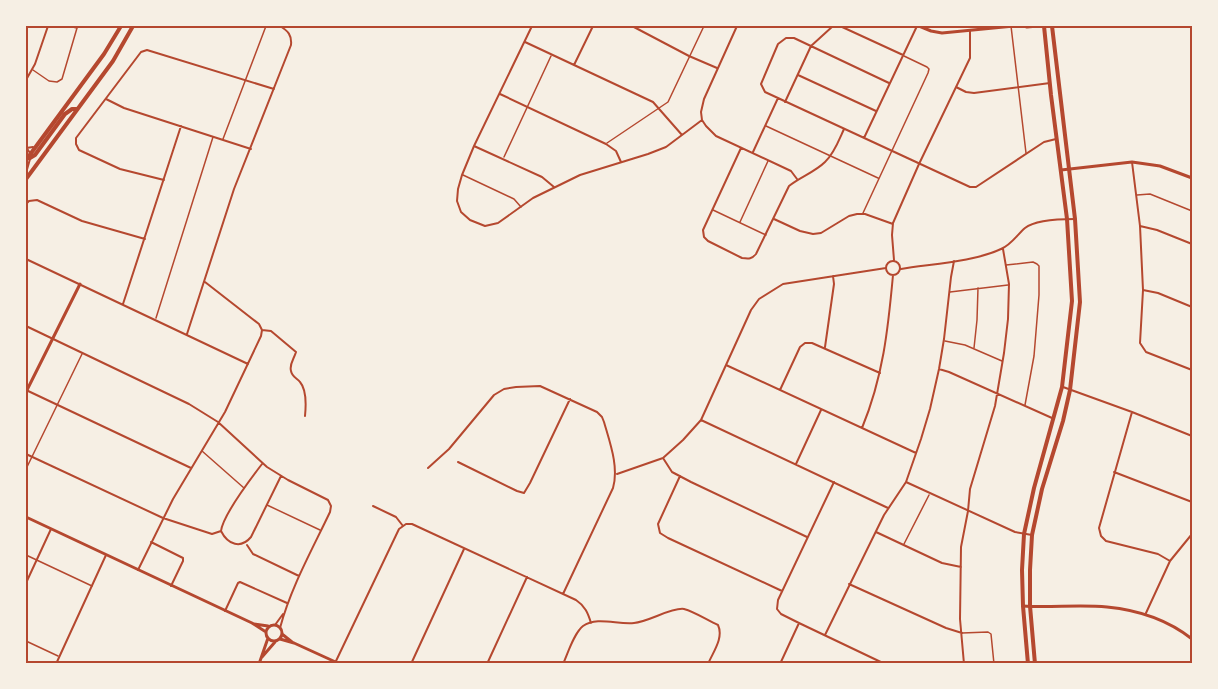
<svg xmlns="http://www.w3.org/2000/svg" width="1218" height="689" viewBox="0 0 1218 689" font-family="'Public Sans',sans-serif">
	<rect width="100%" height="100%" fill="#f6efe4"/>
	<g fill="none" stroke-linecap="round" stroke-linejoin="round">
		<!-- service -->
		<path stroke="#b5482f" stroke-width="1.5" d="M68,26L77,28L80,26
			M1011,26L1026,153
			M33,70L49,81L57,82L62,79L77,28
			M766,126L878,178
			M223,139L266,26
			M607,143L668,102L704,26
			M504,157L551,56
			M463,175L514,199L521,207
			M1137,195L1150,194L1192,211
			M713,210L766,235
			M863,213L928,73L929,69L927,67L904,56
			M740,222L768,161
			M1006,265L1033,262L1037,264L1039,266V295L1034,356L1025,405
			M950,292L1008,285
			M156,318L213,137
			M945,341L965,345L1002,361
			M974,348L977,320L978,288
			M202,451L244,488
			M26,469L82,354
			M267,505L320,530
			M904,544L929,495
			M26,555L92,586
			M962,633L988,632L991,634L994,664
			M26,641L58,656"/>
		<!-- minor -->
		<path stroke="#b5482f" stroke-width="2" d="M532,26L474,146L462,175L458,189L457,201L461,212L470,220L485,226L498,223L533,198L580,175L648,154L666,147L702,120
			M632,26L689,56L717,68
			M737,26L704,99L701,112L702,120L706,126L716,136L791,171L797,179
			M840,26L903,55
			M525,42L653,102L682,135
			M574,65L593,26
			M798,75L876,111
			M26,80L35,64L48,26
			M889,83L794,38H786L778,44L761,84L765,92L970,187H976L1044,142L1056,139
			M956,87L966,92L974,93L1050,83
			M500,94L606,144L616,151L621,162
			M106,99L124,108L251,149
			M785,102L811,46L833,26
			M864,138L917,26
			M474,146L542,177L554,187
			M741,148L703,230L704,237L708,241L742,258C749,259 752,259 756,254L789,186C800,177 815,172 825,162C834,154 839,140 844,129
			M753,152L778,98
			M30,153L28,150L26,148L33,147
			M1132,162L1140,226L1143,290L1140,343L1146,352L1192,370
			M26,173L30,159
			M164,180L120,169L79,150L76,144V138L141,52L147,50L274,89
			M26,204L29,201L37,200L82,221L145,239
			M774,219L800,231L813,234L821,233L849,216L857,214H865L893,224
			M1140,226L1157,230L1192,244
			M26,259L248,364
			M894,260L892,235L893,223L919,164L970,58V31
			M886 268a7 7 0 1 1 14 0a7 7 0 1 1-14 0Z
			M901,269C930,264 974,262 1001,249C1011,245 1017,235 1025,228C1035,220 1062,219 1075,219
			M1143,290L1158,293L1192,307
			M123,304L181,126
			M26,326L189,404L218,422L267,467L288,480L328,500L331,506L330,512C312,550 291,587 280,628
			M262,330L271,331L296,352C294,359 289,364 291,371C292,377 297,378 300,382C307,390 306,406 305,416
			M187,334L234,189L291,45C292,35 288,31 280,26
			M825,347L834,284L833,276
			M726,365L916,453
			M939,369L949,372L1052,418
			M1063,387L1132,412L1192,436
			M26,390L191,468
			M780,390L800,347L805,343H812L880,373
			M1132,412L1099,528L1101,536L1106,541L1158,554L1170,561
			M701,420L888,508
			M862,428C883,377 888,330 893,275
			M26,454L163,518L212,534L221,531
			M663,458L672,472L691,482L807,537
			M458,462L517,491L524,493L530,483L570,399
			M262,464C252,477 223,515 221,531C228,545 241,549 251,537L281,476
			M796,464L821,410
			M428,468L449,449L494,395L504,389L516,387L540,386L597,412L602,417L604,422C610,443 619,467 613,488L563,594
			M1114,472L1192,502
			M617,474L663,458L683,440L701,420L751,310L759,299L783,284L886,268
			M680,476L658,524L660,533L668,538L782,591
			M834,482L778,600L777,609L781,614L799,623L885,664
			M906,482L1015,532L1032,535
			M373,506L396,517L403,526
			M876,532L942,563L961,567
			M151,542L183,558V561L171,586
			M247,545L253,554L299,576
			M138,570L173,499L225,412L261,336L262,330L259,324L205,282
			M26,583L51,529
			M849,584L946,628L962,633
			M225,611L238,583L240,582L287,603
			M1146,613L1170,561L1192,534
			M275,625L283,614
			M825,635L884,515L906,482L921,439L930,409L939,369L944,339L951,277L954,261
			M336,661L399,529L406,524H412L576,600C585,606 588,613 591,623
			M56,664L106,555
			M411,664L464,549
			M487,664L527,577
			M563,664C568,653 574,633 583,626C597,616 618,625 634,623C648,622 672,607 684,609C695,612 707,620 718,625C724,638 713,652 708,664
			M780,664L799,623
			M964,664L960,619L961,547L968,511L970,489L995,406L1004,353L1008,319L1009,284L1003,249"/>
		<!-- tertiary -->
		<path stroke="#b5482f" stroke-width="3" d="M919,26L931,31L942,33L1014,26
			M1024,26L1027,27L1038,26
			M1061,170L1132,162L1160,166L1192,178
			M26,392L80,284
			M26,517L252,623L266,632
			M1023,606C1051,608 1079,604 1107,607C1138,610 1168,620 1192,639
			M254,624L268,626
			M266 633a8 8 0 1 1 16 0a8 8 0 1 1-16 0Z
			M282,634L292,642
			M280,639L294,643L340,664
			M262,657L275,642
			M259,664L268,638"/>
		<!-- secondary -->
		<path stroke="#b5482f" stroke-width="4" d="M27,158H30L35,155L65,114L72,109H77
			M26,160L104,54L121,26
			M26,179L113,61L133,26
			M1028,664L1023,606L1022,570L1024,534L1034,488L1062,387L1072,301L1067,219L1051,95L1044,26
			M1035,664L1030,606V570L1032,535L1042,489L1063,421L1070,390L1080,302L1075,219L1052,26"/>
	</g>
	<!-- border -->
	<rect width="1218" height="689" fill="none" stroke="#f6efe4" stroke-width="54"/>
	<rect x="27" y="27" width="1164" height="635" fill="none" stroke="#b5482f" stroke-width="2"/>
</svg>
